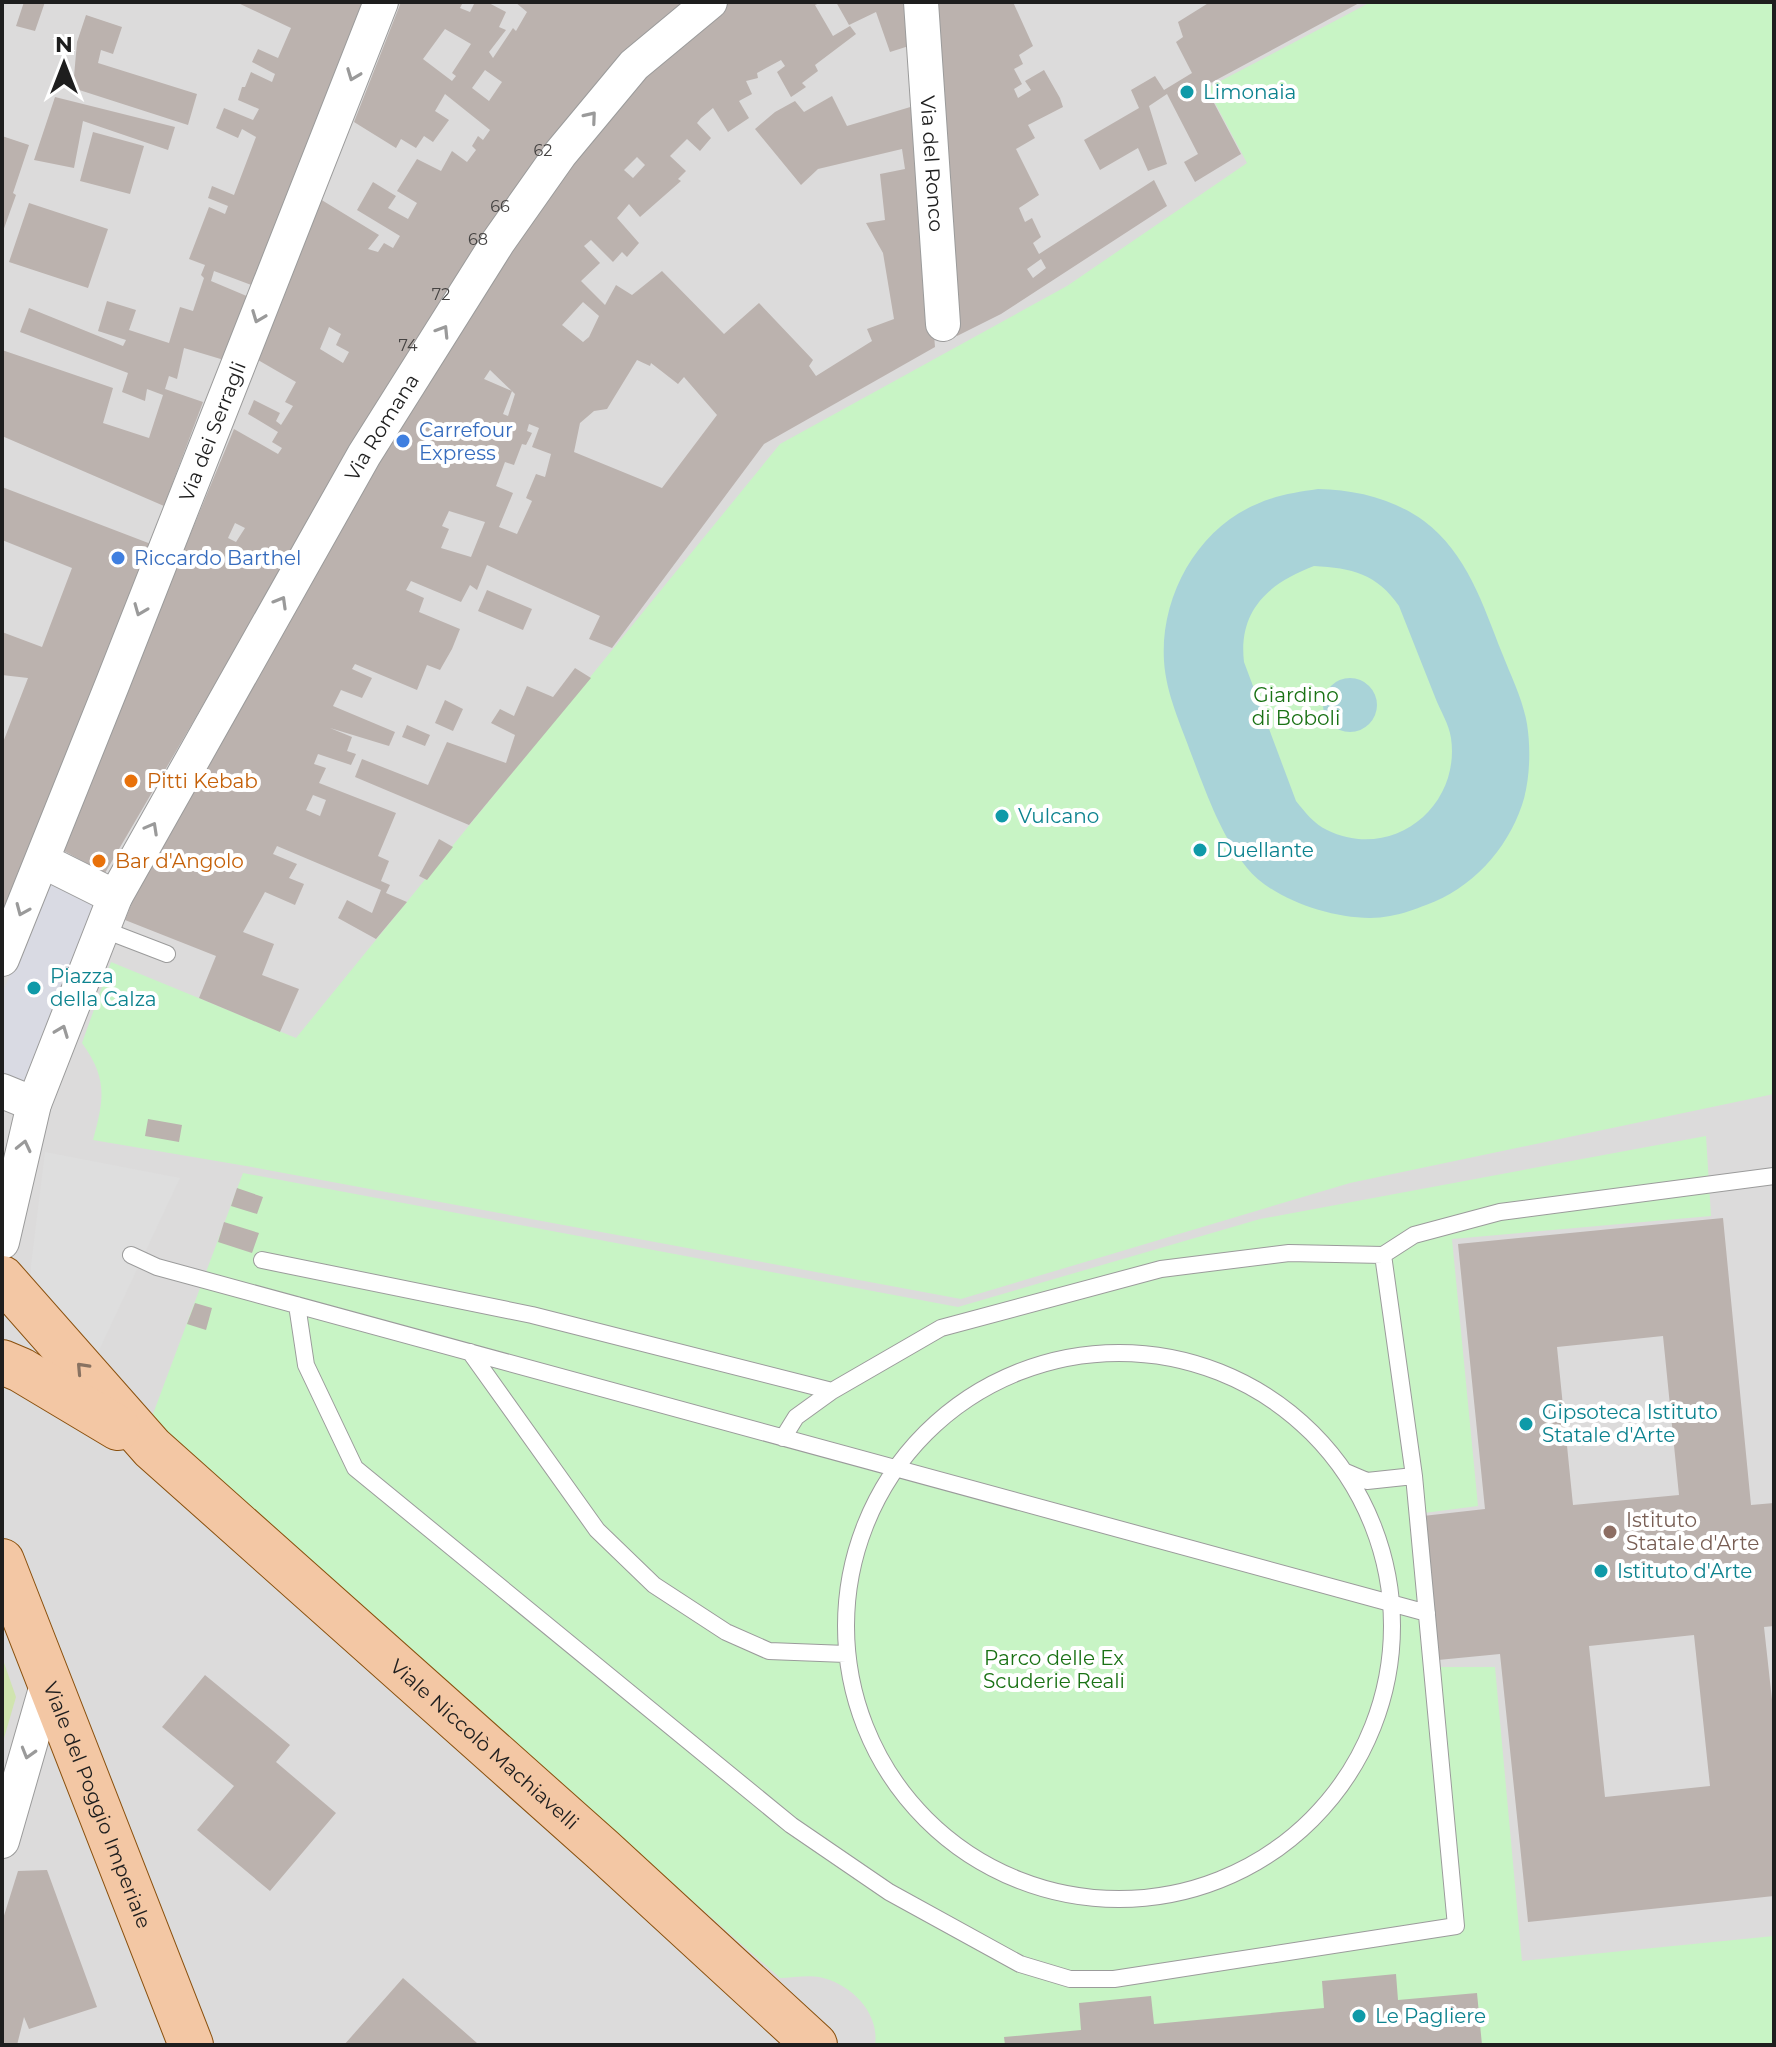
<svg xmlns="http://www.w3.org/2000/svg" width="1776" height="2047" viewBox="0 0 1776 2047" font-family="Montserrat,sans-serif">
	<rect width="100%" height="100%" fill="#eeeae5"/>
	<!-- residential -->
	<path fill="#dcdbdb" d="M2,2H1774V2045H2Z"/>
	<!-- grass -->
	<path fill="#d0e4af" d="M2,1657L16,1697L2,1745Z"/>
	<!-- park -->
	<path fill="#c8f4c5" d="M1371,2H1774V1094L1350,1183L961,1299L246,1166L93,1140C104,1099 108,1079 82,1043L111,962L296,1038L780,444L1067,286L1247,163L1207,88Z
		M1706,1136L1711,1216L1452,1239L1478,1506L1424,1513L1436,1667H1495L1522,1961L1774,1936V2045H875C880,2012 850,1983 819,1977C807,1975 792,1978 780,1978L150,1422L243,1173L958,1307L1260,1219Z"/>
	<!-- parking -->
	<path fill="#dedede" d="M45,1152L180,1178L94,1361L31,1280V1265Z"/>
	<!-- plaza -->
	<path fill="#d9dae3" d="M50,880L97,903L26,1085L2,1076V994Z"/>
	<!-- water -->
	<path fill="#a9d3d8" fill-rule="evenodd" d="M1318,489C1356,490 1392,498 1424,521C1467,553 1483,605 1502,653C1511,676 1523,700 1527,724C1531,749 1530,781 1522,805C1507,850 1471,889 1426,905C1415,909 1403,914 1390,916C1348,925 1274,902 1247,868C1221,835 1207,795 1192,756C1181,725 1166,694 1164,661C1160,597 1197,529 1257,504C1277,495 1297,492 1318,489ZM1314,566C1352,568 1377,574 1399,606C1411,636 1423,667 1435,697C1440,710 1449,724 1451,738C1461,807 1392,862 1327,830C1314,824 1305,812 1296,801L1244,662C1238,610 1269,583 1314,566Z
		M1323 705a27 27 0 1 1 54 0a27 27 0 1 1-54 0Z"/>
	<!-- building -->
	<path fill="#bbb2ae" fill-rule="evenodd" d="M24,2H45L35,31L16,26Z
		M236,2H367L254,286L214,271L211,281L249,297L224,360L184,348L177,379L169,376L165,389L203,402L164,506L2,436V350L113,388L103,423L149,438L163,395L147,389L145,401L122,392L128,373L20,332L29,308L123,346L126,340L98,331L107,301L136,310L129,330L169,343L180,307L193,311L204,278L201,275L205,265L189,259L209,207L225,214L228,206L208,198L212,186L234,195L256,137L242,129L238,138L216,128L224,108L253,120L259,109L238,100L242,87H245L251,72L272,82L275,74L252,62L258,49L278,58L291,28Z
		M401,2H463L460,8L470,12L475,2H487L506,12L499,27L506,30L489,52L493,58L513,28L516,31L527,12L515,2H694L632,51L270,590L105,873L64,851L104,742L234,429L278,454L282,448L272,442L278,432L248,414L254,400L280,413L276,421L281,425L293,406L285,402L296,382L258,360L320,199L379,235L368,249L378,252L384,243L393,248L400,236L357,210L373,182L396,196L388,208L408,219L417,203L397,191L417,159L441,171L452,151L467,162L476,150L472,146L478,136L483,140L490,130L445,94L435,111L449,120L433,142L424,136L416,148L401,139L396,148L354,122ZM445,29L471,44L452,73L456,76L452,81L423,59ZM485,70L502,82L489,101L472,88ZM329,327L341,334L336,345L349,352L343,363L320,349ZM235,523L245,528L236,542L228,538Z
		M725,2H822L815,5L833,36L850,26L856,34L815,65L818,71L802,83L806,87L791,97L777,72L785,66L781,60L757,73L758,78L746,81L752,94L739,101L749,118L728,132L713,108L701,118L697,123L711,138L700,151L687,139L670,156L686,171L678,179L681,181L640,217L629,204L617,218L639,243L627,257L622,252L613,262L591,240L584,246L600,263L581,281L605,305L616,285L632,295L662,271L724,334L759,303L813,360L809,366L816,376L872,341L867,329L894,319L883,253L866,223L885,220L880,174L905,169L902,149L818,169L801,185L755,129L775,112L795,101L804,112L832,96L847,126L917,105L935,347L764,444L612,648L589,639L600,616L487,565L477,590L470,585L461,602L411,581L406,590L424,598L419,612L460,629L452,649L440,670L427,665L417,690L355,664L352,669L372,678L362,698L341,690L333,706L395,732L389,746L330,728L352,737L347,751L356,754L351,765L318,754L314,764L326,768L319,783L396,813L378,856L389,861L381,881L390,885L386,893L407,902L376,939L338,918L347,900L372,913L381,890L277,846L273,854L297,864L289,878L304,884L295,905L265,892L243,932L274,944L262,975L299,989L280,1032L199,998L216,956L125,920L139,885L398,421L609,107ZM637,157L645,165L633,178L624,170ZM583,302L599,316L589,337L583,342L562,325ZM637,360L650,366L651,363L678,384L684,377L717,415L662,488L574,452L580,423L594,411L607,409ZM490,370L515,394L508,416L503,414L512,391L484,379ZM529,424L539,428L532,447L551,454L545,477L536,474L526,498L532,501L517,534L499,527L513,493L496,486L505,462L514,465L522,444L526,445L532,433L527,431ZM449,511L485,522L471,557L441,548L449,529L442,526ZM313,795L326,800L320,816L306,810Z
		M836,2H909L912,45L890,52L876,12L849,25Z
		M931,2H1013L1033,46L1019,55L1023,64L1014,69L1022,84L1014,89L1018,98L1031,90L1025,81L1044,70L1060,98L1063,107L1028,125L1035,138L1016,149L1039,195L1019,208L1025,222L1032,218L1041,237L1033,243L1039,254L1154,180L1167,206L1001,314L957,336L936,101ZM1041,259L1046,268L1033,278L1027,269Z
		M1210,2H1361L1205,86L1241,154L1195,182L1184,162L1198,154L1167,94L1149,106L1167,164L1148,171L1138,148L1100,170L1084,140L1139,108L1131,90L1155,76L1164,90L1192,73L1176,42L1183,37L1178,22Z
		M86,15L122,27L113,54L101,50L98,63L197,94L188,125L73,88L77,42Z
		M55,97L175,127L168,150L83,121L74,168L34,160Z
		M93,132L144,146L130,194L80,181Z
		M2,136L29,145L13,193L16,195L2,234Z
		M29,203L108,229L88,288L9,262Z
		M2,487L151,544L2,920V745L28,678L2,675V632L42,647L72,568L2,540Z
		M487,590L532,609L523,630L478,611Z
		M575,668L591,678L469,825L355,777L362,759L428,785L447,742L506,763L515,735L491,723L500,709L514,716L527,686L553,697Z
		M445,700L463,709L453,731L435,723Z
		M407,725L430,735L425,746L402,737Z
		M439,839L453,847L427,880L419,876Z
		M148,1119L182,1125L179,1142L145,1136Z
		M237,1188L263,1197L257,1214L231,1206Z
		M1723,1218L1751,1505L1774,1503V1626L1764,1627L1774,1718V1896L1528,1922L1500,1654L1438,1660L1423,1516L1485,1509L1458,1244ZM1663,1336L1679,1495L1573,1505L1557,1347ZM1694,1635L1710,1786L1605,1797L1589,1646Z
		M224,1222L259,1233L252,1253L218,1242Z
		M195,1303L212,1308L206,1330L187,1324Z
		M205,1675L290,1745L276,1762L336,1813L270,1891L197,1830L234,1786L162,1727Z
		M47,1870L97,2007L29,2029L24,2017L17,2045H2V1922L18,1871Z
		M1396,1974L1398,2000L1477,1993L1482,2045H1005L1004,2037L1081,2030L1079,2003L1151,1996L1154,2024L1324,2008L1322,1981Z
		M403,1978L477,2043L475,2045H344Z"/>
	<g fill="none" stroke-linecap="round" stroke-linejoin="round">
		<defs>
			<path id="service" d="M102,929L167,954
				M131,1255L157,1267L1427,1613
				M1383,1255L1414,1235L1500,1212L1774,1176
				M262,1260L532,1315L832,1391
				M297,1305L306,1365L355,1468L791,1825L889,1892L1020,1964L1070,1979H1114L1456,1926L1414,1476
				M470,1352L597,1530L654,1585L726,1632L769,1651L846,1654
				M846 1626a273 273 0 1 1 546 0a273 273 0 1 1-546 0Z
				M783,1438L796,1417L832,1391L941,1328L1161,1269L1289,1253L1383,1255L1414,1476L1367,1481L1346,1472"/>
			<g id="minor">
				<path id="s1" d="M921,2L943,324"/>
				<path d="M43,861L115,897"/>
				<path id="s2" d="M2,959C131,641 256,321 381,2"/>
				<path d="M2,1091L34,1104"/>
				<path id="s3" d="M2,1242L34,1104L115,897L364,455L498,242L560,154L634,65L710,2"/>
				<path d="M2,1841L49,1678"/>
			</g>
			<g id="primary">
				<path id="s4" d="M2,1278L152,1448L603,1850L815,2045"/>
				<path d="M2,1362L21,1370L118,1428"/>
				<path id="s5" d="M2,1561L191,2045"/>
			</g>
		</defs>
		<!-- service casing -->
		<use href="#service" stroke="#9b9b9b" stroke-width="18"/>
		<!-- minor casing -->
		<use href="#minor" stroke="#9b9b9b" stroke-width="36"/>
		<!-- primary casing -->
		<use href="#primary" stroke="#8a500d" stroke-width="46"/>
		<!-- service -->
		<use href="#service" stroke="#fff" stroke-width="16"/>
		<!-- minor -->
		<use href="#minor" stroke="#fff" stroke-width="34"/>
		<!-- primary -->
		<use href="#primary" stroke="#f3c7a4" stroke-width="44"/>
	</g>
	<!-- one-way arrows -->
	<defs><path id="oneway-chevron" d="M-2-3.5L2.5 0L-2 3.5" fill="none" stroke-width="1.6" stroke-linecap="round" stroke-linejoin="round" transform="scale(2)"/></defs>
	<g stroke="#9a9a9a">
		<use href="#oneway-chevron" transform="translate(353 75) rotate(111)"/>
		<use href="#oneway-chevron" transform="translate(591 117) rotate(-50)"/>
		<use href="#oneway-chevron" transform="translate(258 317) rotate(111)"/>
		<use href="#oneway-chevron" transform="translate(443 331) rotate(-58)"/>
		<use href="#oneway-chevron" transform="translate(281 602) rotate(-60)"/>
		<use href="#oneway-chevron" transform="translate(140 610) rotate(112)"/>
		<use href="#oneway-chevron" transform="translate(152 828) rotate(-61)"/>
		<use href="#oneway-chevron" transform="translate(22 910) rotate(113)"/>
		<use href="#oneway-chevron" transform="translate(62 1031) rotate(-69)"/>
		<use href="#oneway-chevron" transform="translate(24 1146) rotate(-77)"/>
		<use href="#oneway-chevron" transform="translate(28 1753) rotate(106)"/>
	</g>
	<use stroke="#887261" href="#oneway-chevron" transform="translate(82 1368) rotate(-133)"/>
	<!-- markers -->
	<g fill="#0f9aa8" stroke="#fff" stroke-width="3">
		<circle cx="1187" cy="92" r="8"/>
		<circle cx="1002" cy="816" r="8"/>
		<circle cx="1200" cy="850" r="8"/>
		<circle cx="34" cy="988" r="8"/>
		<circle cx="1526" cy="1424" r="8"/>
		<circle cx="1601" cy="1571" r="8"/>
		<circle cx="1359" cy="2016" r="8"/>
	</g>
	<g fill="#3f7fe0" stroke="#fff" stroke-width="3">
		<circle cx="403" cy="441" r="8"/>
		<circle cx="118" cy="558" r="8"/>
	</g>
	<g fill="#e8710a" stroke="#fff" stroke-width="3">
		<circle cx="131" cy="781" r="8"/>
		<circle cx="99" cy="861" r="8"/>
	</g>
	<circle fill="#8d6e63" stroke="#fff" stroke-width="3" cx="1610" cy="1532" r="8"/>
	<g text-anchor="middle" stroke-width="8" stroke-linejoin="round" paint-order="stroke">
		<!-- number labels -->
		<g font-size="16" fill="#454342">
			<text x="543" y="156">62</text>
			<text x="500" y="212">66</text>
			<text x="478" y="245">68</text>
			<text x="441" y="300">72</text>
			<text x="408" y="351">74</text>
		</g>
		<!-- culture labels -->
		<g font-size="20" fill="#0d838f" stroke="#fff" text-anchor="start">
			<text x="1203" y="99">Limonaia</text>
			<text x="1018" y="823">Vulcano</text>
			<text x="1216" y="857">Duellante</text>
			<text x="50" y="983">Piazza<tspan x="50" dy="23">della Calza</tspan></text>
			<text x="1542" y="1419">Gipsoteca Istituto<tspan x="1542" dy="23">Statale d'Arte</tspan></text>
			<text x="1617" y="1578">Istituto d'Arte</text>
			<text x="1375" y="2023">Le Pagliere</text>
		</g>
		<!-- street labels -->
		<g font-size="20" fill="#1e1e1e" stroke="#fff">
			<text dy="7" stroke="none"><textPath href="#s1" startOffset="162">Via del Ronco</textPath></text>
			<text dy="7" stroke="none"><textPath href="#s3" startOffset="904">Via Romana</textPath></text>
			<text dy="7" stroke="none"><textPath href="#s2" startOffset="568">Via dei Serragli</textPath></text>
			<text dy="7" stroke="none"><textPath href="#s4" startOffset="672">Viale Niccolò Machiavelli</textPath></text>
			<text dy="7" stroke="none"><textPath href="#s5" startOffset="262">Viale del Poggio Imperiale</textPath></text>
		</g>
		<!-- shop labels -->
		<g font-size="20" fill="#366cbe" stroke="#fff" text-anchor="start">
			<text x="419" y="437">Carrefour<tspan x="419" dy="23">Express</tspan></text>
			<text x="134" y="565">Riccardo Barthel</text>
		</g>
		<!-- park labels -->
		<g font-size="20" fill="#1a7215" stroke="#fff">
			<text x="1296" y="702">Giardino<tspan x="1296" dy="23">di Boboli</tspan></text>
			<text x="1054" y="1665">Parco delle Ex<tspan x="1054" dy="23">Scuderie Reali</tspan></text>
		</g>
		<!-- food labels -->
		<g font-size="20" fill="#c56008" stroke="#fff" text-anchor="start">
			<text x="147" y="788">Pitti Kebab</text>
			<text x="115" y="868">Bar d'Angolo</text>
		</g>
		<!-- education labels -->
		<g font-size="20" fill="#785e54" stroke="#fff" text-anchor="start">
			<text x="1626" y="1527">Istituto<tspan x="1626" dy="23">Statale d'Arte</tspan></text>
		</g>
	</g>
	<!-- border -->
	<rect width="1776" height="2047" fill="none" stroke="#1e1e1e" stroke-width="8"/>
	<!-- north arrow -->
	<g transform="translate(64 64)" stroke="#ffffff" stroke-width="6" paint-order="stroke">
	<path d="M0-6L14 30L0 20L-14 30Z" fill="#1e1e1e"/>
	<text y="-12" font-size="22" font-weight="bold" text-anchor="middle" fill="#1e1e1e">N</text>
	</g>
</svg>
